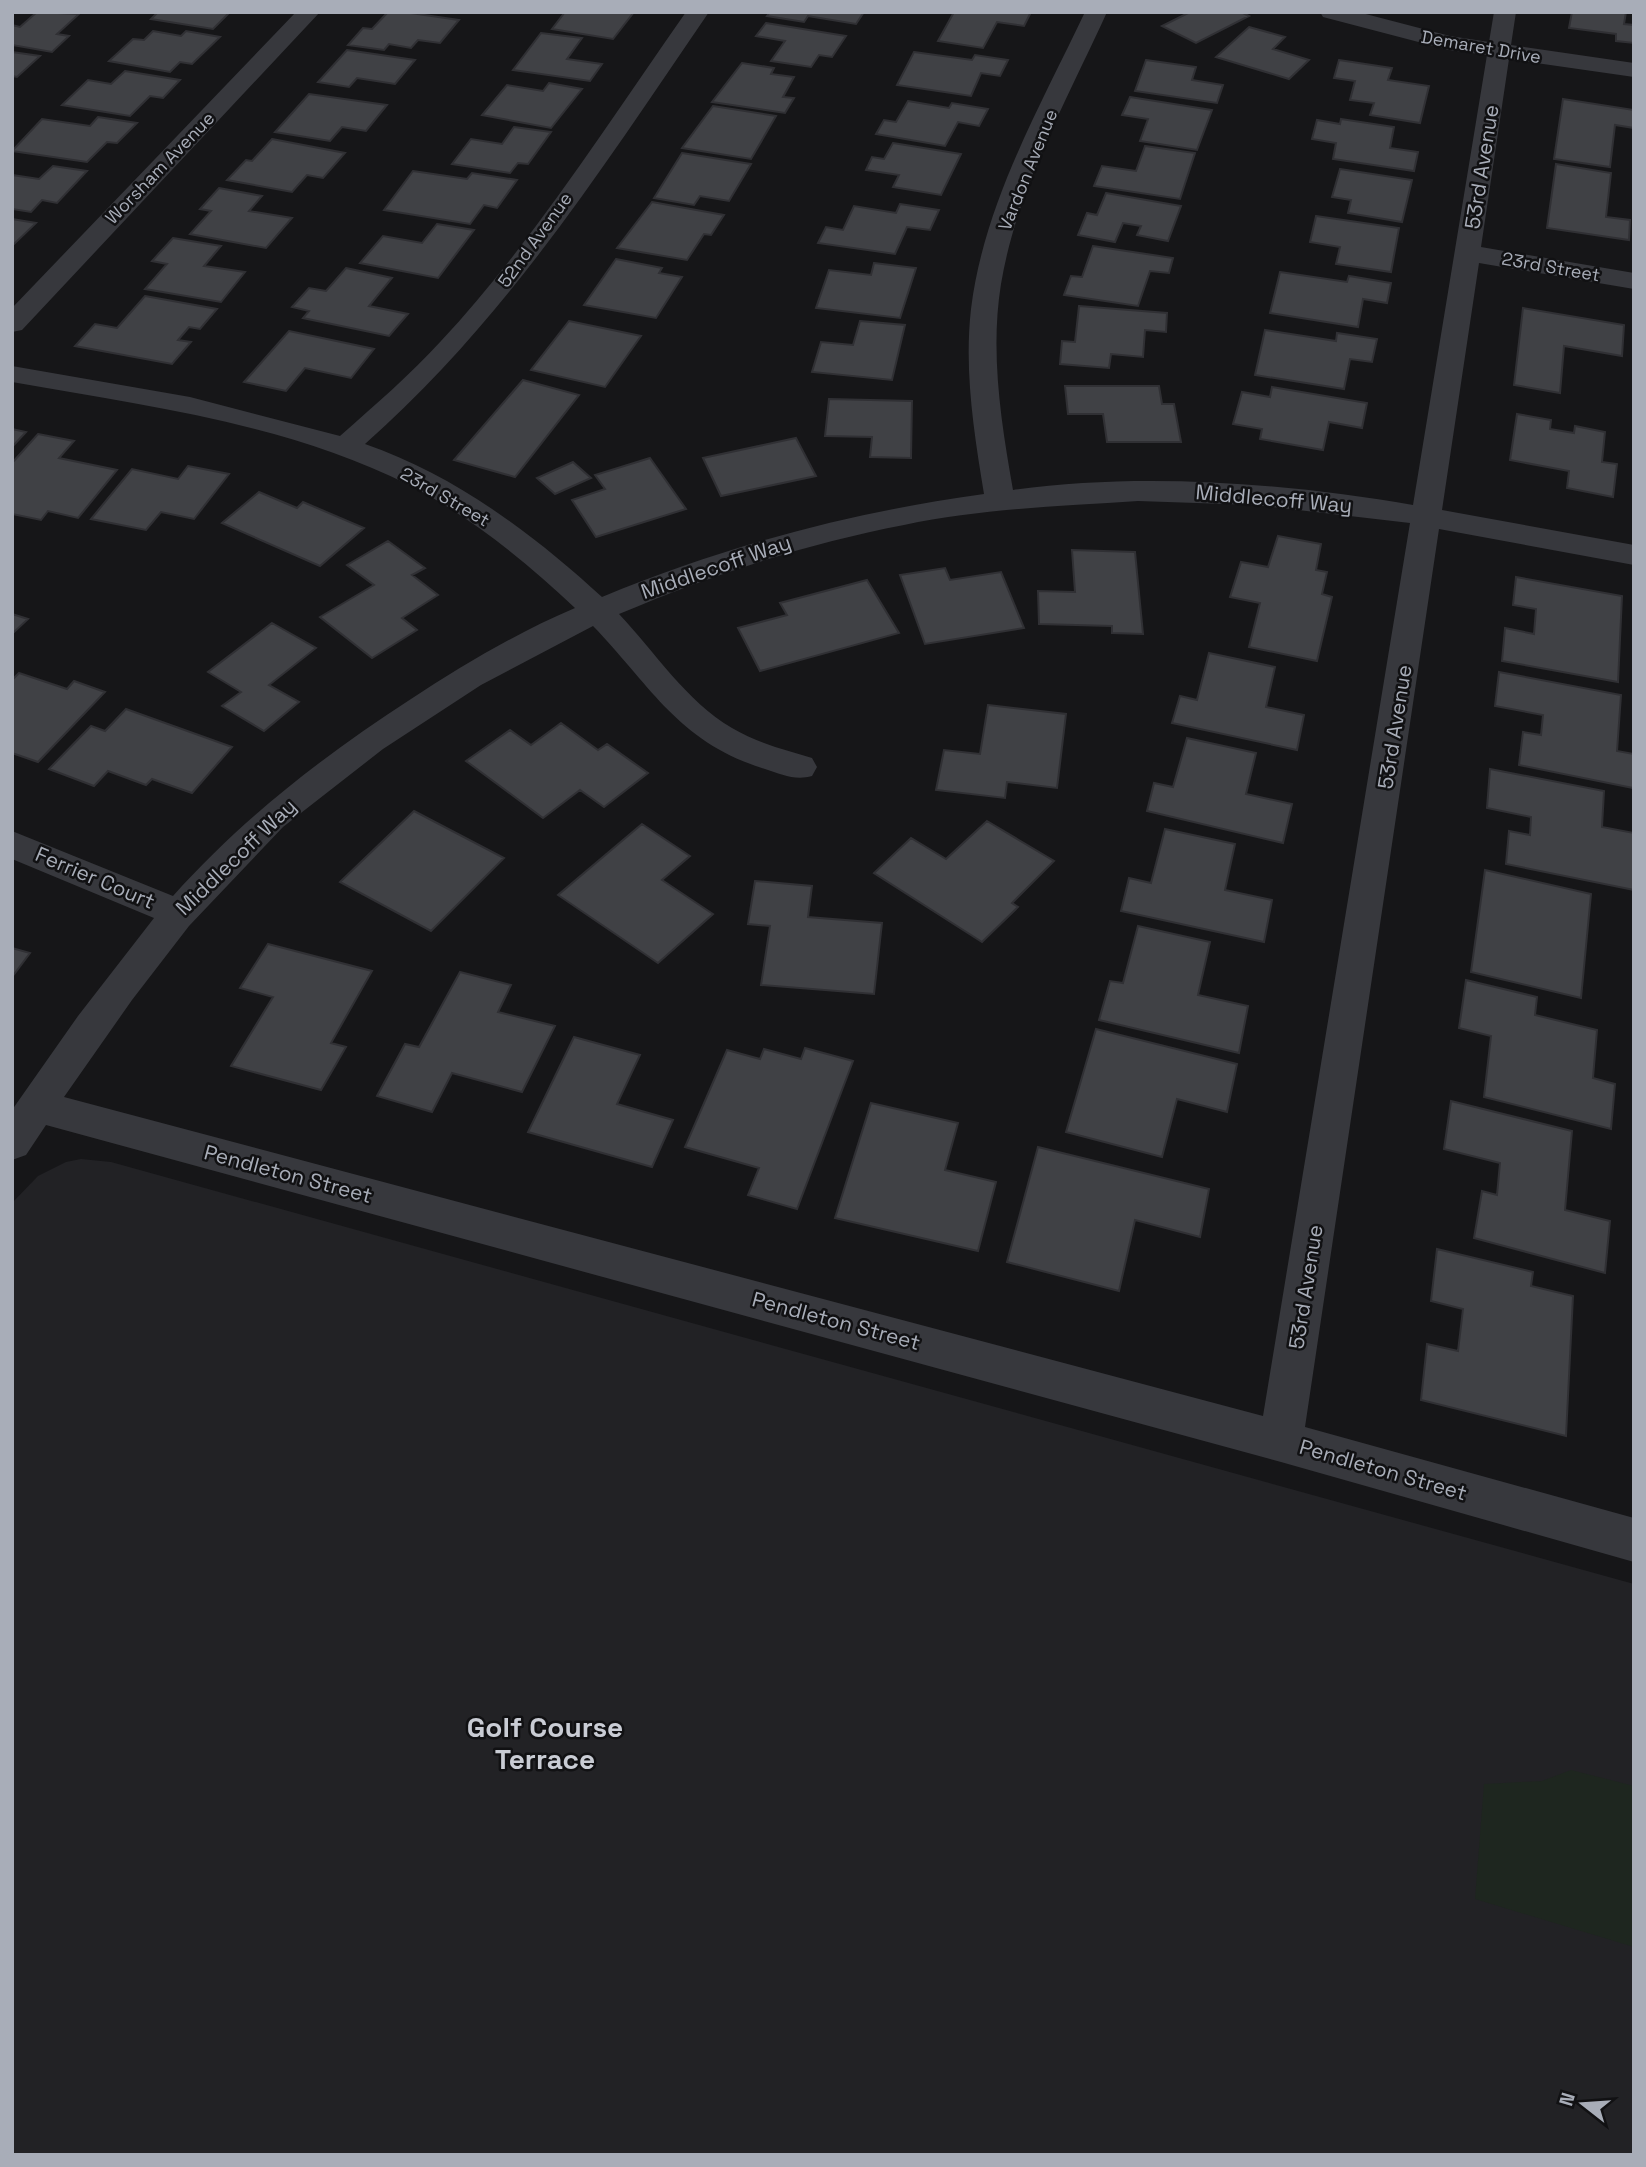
<svg xmlns="http://www.w3.org/2000/svg" width="1646" height="2167" viewBox="0 0 1646 2167" font-family="'Space Grotesk',sans-serif">
	<rect width="100%" height="100%" fill="#161618"/>
	<!-- built -->
	<path fill="#222225" d="M81,1159L111,1162L1634,1584V2155H12V1203L38,1176L66,1162Z"/>
	<!-- green -->
	<path fill="#1e261f" d="M1571,1770L1634,1786V1947L1475,1899L1484,1784L1542,1781Z"/>
	<!-- building -->
	<path fill="#404145" stroke="#303034" stroke-width="2" d="M37,12L79,14L57,34L69,36L52,52L12,45V25L20,27Z
		M158,12H230L213,29L151,19Z
		M388,12H404L459,20L440,43L418,40L411,48L389,44L384,50L348,45L363,28L372,29Z
		M565,12H634L613,39L552,29Z
		M770,12H864L856,24L808,16L804,22L767,16Z
		M954,12H1031L1024,26L997,22L983,48L938,41Z
		M1190,12H1241L1249,16L1196,43L1162,26Z
		M1572,12H1626L1624,24L1634,25V43L1616,41V34L1569,28Z
		M766,23L846,36L832,57L819,55L811,67L771,61L785,41L756,36Z
		M1249,27L1285,37L1273,49L1309,60L1289,79L1216,57Z
		M153,31L181,36L186,31L220,37L192,64L180,62L170,72L109,61L133,39L144,40Z
		M541,33L582,38L567,59L602,64L590,81L513,70Z
		M347,50L415,60L395,84L357,78L349,87L318,82Z
		M12,52L40,56L17,77L12,76Z
		M914,52L972,60L975,55L1008,60L1000,76L981,73L971,96L897,85Z
		M1146,60L1196,67L1192,80L1223,85L1217,103L1135,91Z
		M1339,60L1392,68L1388,80L1429,86L1420,123L1370,115L1374,103L1350,100L1355,81L1334,78Z
		M742,63L774,68L771,74L794,77L783,97L794,98L785,113L712,102Z
		M125,71L180,80L163,98L150,96L130,116L62,105L88,80L111,84Z
		M549,83L582,89L551,128L482,115L507,85L543,91Z
		M309,94L387,105L366,131L342,127L330,141L275,132Z
		M1130,97L1212,110L1197,150L1140,141L1148,119L1122,115Z
		M1563,99L1634,110V128L1615,125L1610,167L1554,159Z
		M908,101L949,108L952,103L988,109L979,126L958,122L945,146L876,134L884,120L896,122Z
		M713,106L776,116L751,159L682,148Z
		M98,117L137,123L117,143L107,142L87,162L12,151L42,119L90,126Z
		M1341,119L1394,127L1390,148L1418,152L1414,171L1333,159L1336,143L1312,139L1317,120L1340,124Z
		M514,127L551,132L528,164L518,163L510,173L452,164L471,139L502,144Z
		M272,139L345,153L323,178L307,175L292,192L227,180L246,160L252,161Z
		M893,143L961,154L941,195L893,187L899,175L866,170L872,157L884,159Z
		M1145,146L1195,153L1180,199L1094,186L1102,166L1136,171Z
		M682,153L751,164L729,201L700,196L694,205L654,198Z
		M1556,164L1611,173L1606,217L1630,220L1629,240L1547,228Z
		M53,166L87,171L57,203L42,200L31,212L12,209V175L39,179Z
		M1340,169L1412,180L1402,222L1348,213L1351,200L1332,197Z
		M413,171L467,179L472,173L517,180L497,208L484,205L470,224L384,210Z
		M219,188L262,196L249,211L292,218L266,248L190,234L211,211L200,209Z
		M1106,193L1181,206L1168,241L1137,235L1141,226L1123,223L1115,242L1078,235L1087,213L1097,215Z
		M652,202L724,215L711,235L704,234L687,260L617,248Z
		M900,204L939,210L930,230L907,227L895,254L818,243L826,227L843,230L854,206L896,213Z
		M1316,216L1399,228L1391,272L1336,264L1340,247L1310,242Z
		M12,219L36,223L12,246Z
		M437,224L474,230L438,278L360,263L383,236L422,243Z
		M173,238L221,246L204,266L245,272L221,302L145,289L167,264L152,261Z
		M1093,246L1173,258L1169,273L1150,271L1138,306L1064,295L1071,276L1082,277Z
		M616,259L662,268L659,273L682,277L656,318L584,305Z
		M874,263L916,268L900,318L816,308L829,270L871,275Z
		M346,268L392,278L369,306L408,314L389,336L303,318L309,311L292,307L309,288L326,291Z
		M1280,272L1347,282L1349,276L1391,283L1387,303L1363,299L1358,327L1270,313Z
		M145,296L217,309L200,329L189,327L178,340L191,342L172,364L75,346L95,324L117,328Z
		M1079,306L1167,313L1166,332L1145,330L1143,357L1111,354L1109,368L1060,364L1062,341L1075,342Z
		M1523,308L1624,325L1622,356L1564,346L1560,393L1514,385Z
		M569,321L641,336L605,387L531,370Z
		M860,321L905,325L892,380L812,372L821,342L853,345Z
		M1265,330L1336,341L1337,333L1377,339L1372,362L1350,359L1344,389L1255,375Z
		M289,331L374,349L351,378L305,368L286,391L244,382Z
		M523,380L579,395L515,477L454,460Z
		M1065,386H1159L1162,404H1174L1181,442H1107L1103,414H1068Z
		M1272,387L1367,403L1362,428L1329,422L1323,450L1260,439L1262,429L1233,424L1242,392L1270,397Z
		M829,399L912,401L911,458L870,457L872,437L825,436Z
		M1517,414L1551,420L1550,429L1574,433L1575,426L1605,432L1602,462L1617,464L1613,497L1567,488L1569,471L1510,460Z
		M12,429L26,432L12,447Z
		M38,434L74,441L59,458L117,470L78,518L48,511L41,520L12,514V463Z
		M796,438L816,476L721,496L703,458Z
		M650,458L686,509L596,537L572,500L605,489L595,475Z
		M573,462L591,478L555,494L537,478Z
		M188,466L229,474L194,519L161,512L146,530L91,519L132,469L178,479Z
		M259,492L297,508L303,502L364,528L320,566L222,523Z
		M1278,536L1321,544L1316,570L1327,572L1322,594L1332,597L1317,661L1249,647L1260,603L1230,597L1241,562L1268,567Z
		M388,541L425,568L412,575L438,595L402,618L417,630L372,658L320,617L374,585L347,565Z
		M1072,550L1135,552L1143,634L1112,633V626L1039,624L1038,591L1075,592Z
		M945,568L950,580L1001,572L1024,628L925,644L900,575Z
		M1516,577L1622,596L1618,682L1502,661L1505,628L1534,634L1536,609L1513,605Z
		M867,580L899,633L760,671L738,628L787,615L780,603Z
		M12,614L28,619L12,634Z
		M272,623L316,648L269,685L299,702L264,731L222,706L241,692L208,672Z
		M1209,653L1275,667L1266,707L1304,715L1297,750L1172,723L1180,696L1197,700Z
		M1499,672L1621,695L1617,751L1634,754L1633,788L1519,765L1523,732L1541,735L1543,715L1495,706Z
		M19,673L67,689L74,681L105,692L38,762L12,753V680Z
		M988,705L1066,714L1057,788L1007,782L1005,798L936,790L944,750L980,754Z
		M126,709L232,747L192,793L152,779L146,785L108,771L94,786L49,769L91,726L105,731Z
		M561,723L598,750L607,744L648,773L604,807L580,790L543,818L466,761L510,730L531,745Z
		M1187,738L1256,753L1246,794L1292,804L1283,843L1147,811L1154,783L1173,787Z
		M1490,769L1604,791L1602,827L1634,833V890L1506,864L1509,831L1530,835L1531,817L1487,808Z
		M414,811L504,858L431,931L340,882Z
		M987,821L1054,861L1012,903L1018,907L982,942L874,873L911,838L946,859Z
		M642,824L690,856L662,880L713,914L658,963L558,895Z
		M1165,829L1235,844L1225,890L1272,900L1264,942L1121,911L1129,878L1151,883Z
		M1485,870L1591,894L1581,998L1471,972Z
		M755,881L812,886L808,917L882,923L874,994L761,985L770,926L748,924Z
		M1138,926L1210,942L1198,995L1248,1006L1239,1053L1099,1020L1110,981L1123,983Z
		M268,944L372,971L331,1043L346,1047L321,1090L231,1066L273,997L240,988Z
		M12,948L30,953L12,977Z
		M460,972L511,985L498,1012L555,1026L522,1092L452,1073L432,1112L377,1096L405,1044L419,1047Z
		M1466,980L1537,997L1535,1015L1597,1030L1593,1078L1615,1084L1611,1129L1484,1097L1491,1036L1459,1028Z
		M1096,1029L1237,1064L1227,1112L1177,1099L1162,1157L1066,1132Z
		M574,1037L640,1055L617,1104L673,1120L652,1167L528,1132Z
		M805,1048L853,1061L797,1209L748,1195L759,1168L685,1147L727,1050L760,1059L764,1049L801,1059Z
		M1451,1101L1572,1131L1565,1210L1610,1221L1605,1273L1474,1238L1482,1191L1497,1195L1500,1163L1444,1149Z
		M871,1103L958,1123L945,1170L996,1182L978,1251L835,1218Z
		M1038,1147L1209,1189L1200,1237L1135,1220L1119,1291L1007,1262Z
		M1437,1249L1533,1272L1531,1286L1573,1296L1566,1436L1421,1400L1427,1344L1458,1351L1463,1309L1431,1301Z"/>
	<g fill="none" stroke-linecap="round" stroke-linejoin="round">
		<!-- minor -->
		<path fill="#37383d" fill-rule="evenodd" d="M296,12H320L22,330L12,332V308Z
			M686,12H709C602,168 508,317 365,444C455,475 533,534 602,597C725,546 852,512 984,494C974,433 964,371 971,309C984,203 1040,107 1085,12H1107C1067,100 1017,188 1001,284C990,352 1001,422 1013,490C1140,472 1287,483 1413,505L1487,55L1449,50L1323,17L1320,12H1358L1450,36L1489,42L1494,12H1516L1511,45L1634,63V77L1509,59L1481,247L1634,273V289L1479,263L1442,510L1634,545V565L1439,529L1305,1427L1634,1518V1562L1281,1462L46,1125L26,1155L12,1160V1110L78,1016L154,918L12,859V831L173,896C243,818 323,756 411,699C463,665 518,632 575,608C525,561 470,516 409,485C286,423 146,406 12,382V366L190,397L340,436C375,405 410,375 441,341C534,241 608,123 686,12ZM1138,501L1255,505L1410,523L1263,1416L64,1097L132,1000L189,926L283,827L383,749L481,685L593,626C652,687 678,742 765,769C781,774 795,781 812,776L817,767L812,758C785,750 757,743 732,728C686,701 655,652 619,614C711,575 805,544 904,525C981,509 1060,506 1138,501Z"/>
	</g>
	<g text-anchor="middle" stroke-width="5" stroke-linejoin="round" paint-order="stroke">
		<!-- far-street labels -->
		<g font-size="18" fill="#a8adb8" stroke="#111113">
			<text transform="translate(1481 47) rotate(10)" y="6">Demaret Drive</text>
			<text transform="translate(160 168) rotate(-46)" y="6">Worsham Avenue</text>
			<text transform="translate(1028 170) rotate(-68)" y="6">Vardon Avenue</text>
			<text transform="translate(535 240) rotate(-54)" y="6">52nd Avenue</text>
			<text transform="translate(1551 267) rotate(10)" y="6">23rd Street</text>
			<text transform="translate(445 497) rotate(30)" y="6">23rd Street</text>
		</g>
		<!-- street labels -->
		<g font-size="21" fill="#a8adb8" stroke="#111113">
			<text transform="translate(1482 167) rotate(-81)" y="7">53rd Avenue</text>
			<text transform="translate(1274 499) rotate(5)" y="7">Middlecoff Way</text>
			<text transform="translate(716 567) rotate(-19)" y="7">Middlecoff Way</text>
			<text transform="translate(1395 727) rotate(-81)" y="7">53rd Avenue</text>
			<text transform="translate(236 857) rotate(-44)" y="7">Middlecoff Way</text>
			<text transform="translate(95 878) rotate(23)" y="7">Ferrier Court</text>
			<text transform="translate(288 1174) rotate(15)" y="7">Pendleton Street</text>
			<text transform="translate(1306 1287) rotate(-81)" y="7">53rd Avenue</text>
			<text transform="translate(836 1321) rotate(15)" y="7">Pendleton Street</text>
			<text transform="translate(1383 1470) rotate(16)" y="7">Pendleton Street</text>
		</g>
		<!-- near-neighbourhood labels -->
		<g font-size="28" font-weight="bold" fill="#c9ccd4" stroke="#111113">
			<text x="545" y="1737">Golf Course<tspan x="545" dy="32">Terrace</tspan></text>
		</g>
	</g>
	<!-- border -->
	<rect width="1646" height="2167" fill="none" stroke="#a8adb8" stroke-width="28"/>
	<!-- north arrow -->
	<g transform="translate(1583 2104) rotate(287)" stroke="#111113" stroke-width="5" paint-order="stroke">
	<path d="M0-5L12 26L0 18L-12 26Z" fill="#a8adb8"/>
	<text y="-10" font-size="19" font-weight="bold" text-anchor="middle" fill="#a8adb8">N</text>
	</g>
</svg>
